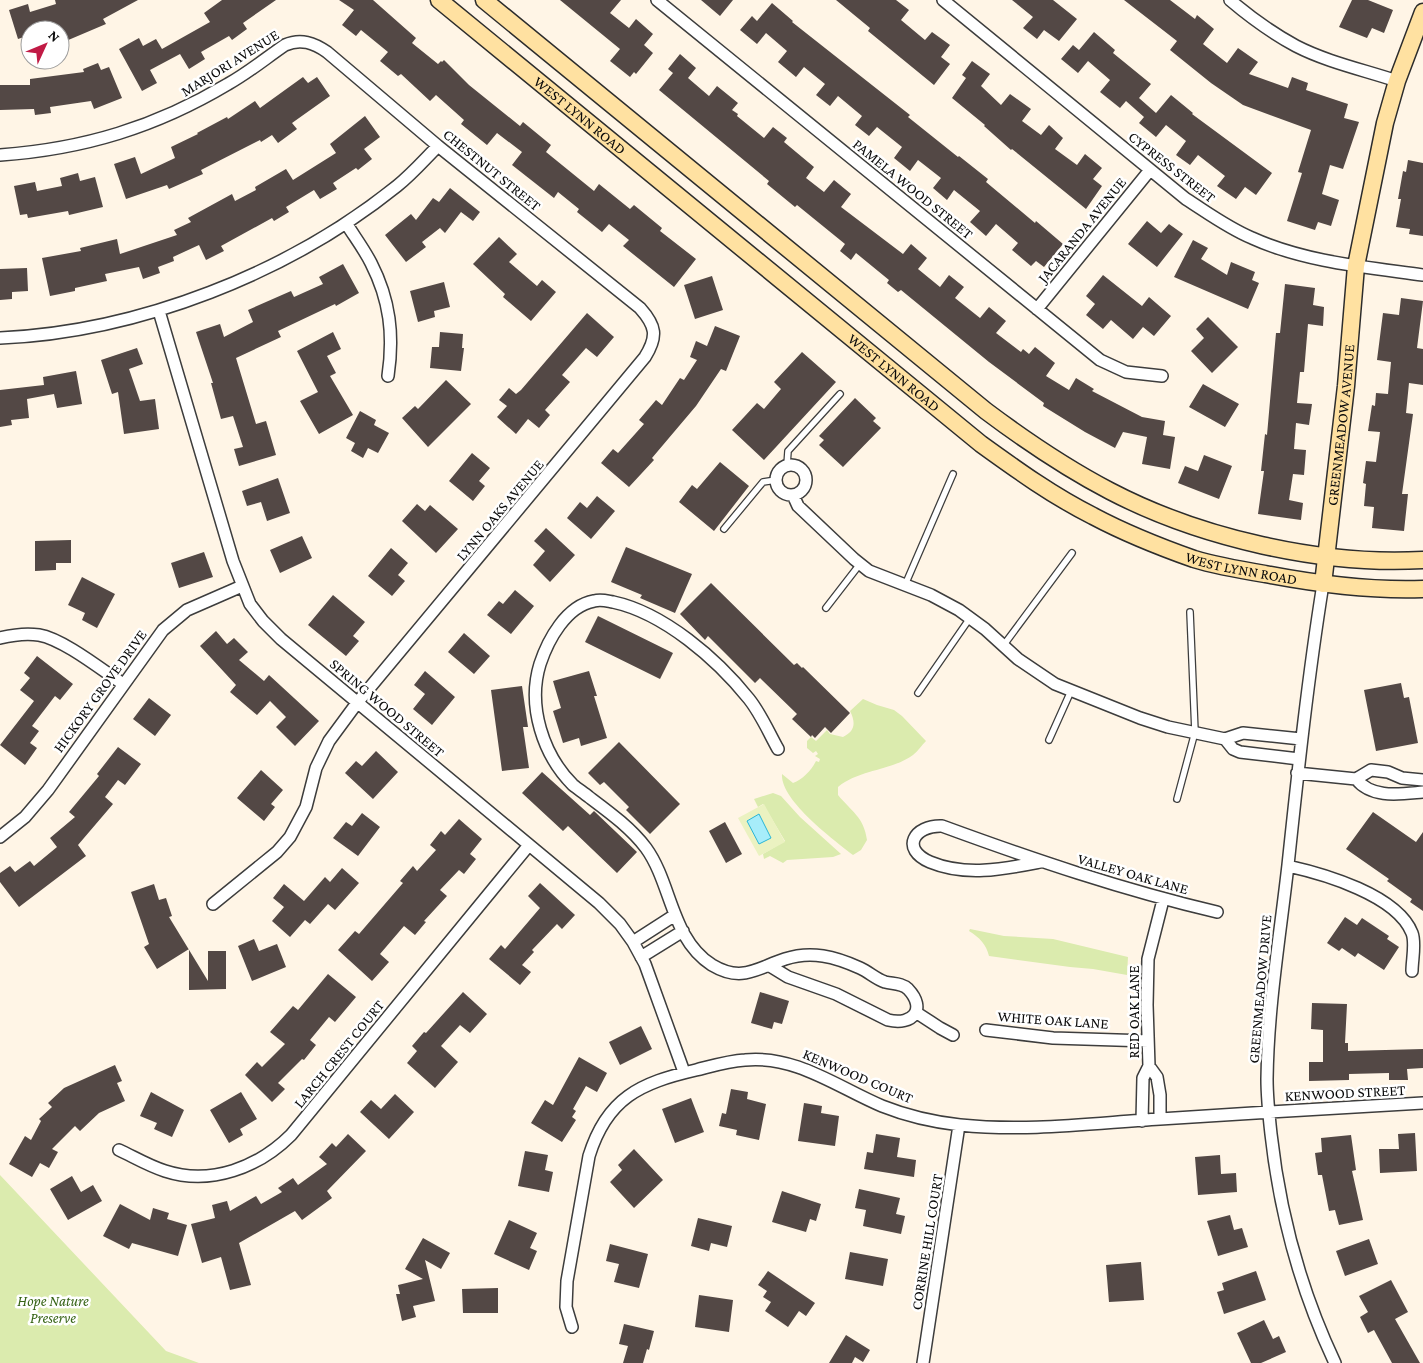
<svg xmlns="http://www.w3.org/2000/svg" width="1423" height="1363" viewBox="0 0 1423 1363" font-family="'Crimson Pro',serif">
	<rect width="100%" height="100%" fill="#fff5e6"/>
	<!-- green -->
	<path fill="#dbebae" d="M863,699L877,705L894,710L902,716L926,741C922,745 918,751 913,755C891,771 860,769 838,787V795C851,811 864,817 867,840L861,850L853,855C834,840 780,800 782,774L793,783C803,779 811,771 816,761L819,762L820,759L815,756L818,754L816,751L813,753L807,748V741L811,737L816,741L827,730L830,734L843,737C855,731 856,723 850,711Z
		M773,793L781,796L800,817L841,854L833,857L787,860L783,863L770,856L764,859L763,854L785,841L763,804L758,807L754,799Z
		M970,929L1004,936L1053,939L1128,957L1127,975L1093,969L1070,967L989,956C986,944 980,938 969,931Z
		M0,1175L166,1351L199,1363H0Z"/>
	<!-- pitch -->
	<path fill="#ebf2c1" d="M764,804L785,842L759,856L738,818Z"/>
	<!-- water -->
	<path fill="#a7edfa" stroke="#29b5d6" d="M759,814L771,838L759,844L747,821Z"/>
	<!-- building -->
	<path fill="#534845" d="M55,0H138L103,19L106,24L66,41L59,27L49,30H30V35L18,39L9,10L28,4L30,12L56,4Z
		M222,0H276L243,23L247,29L232,40L229,36L201,52L205,59L189,69L180,54L150,70L157,83L142,91L119,49L139,38L143,46L156,39L162,49L210,22L204,13Z
		M339,0H373L416,38L412,43L438,64L441,61L442,62L444,60L469,85L520,126L523,122L551,145L546,152L594,191L599,184L630,209L634,205L662,228L660,231L696,259L674,287L623,246L629,240L609,224L602,232L577,212L579,209L558,192L554,198L512,165L522,152L497,133L487,145L461,124L464,120L436,95L430,101L401,74L398,76L380,61L388,52L361,30L356,36L342,25L354,10Z
		M560,0H621L610,13L629,28L636,19L653,34L644,45L653,53L636,74L634,72L630,77L610,61L620,49Z
		M701,0H733L720,16Z
		M836,0H896L909,10L901,20L925,40L932,32L950,45L941,57L950,64L934,85L868,31L870,28Z
		M1012,0H1053L1077,19L1059,41L1044,30L1037,39L1023,28L1033,17Z
		M1124,0H1170L1195,19L1197,15L1214,29L1203,44L1227,63L1238,48L1258,62L1249,74L1288,88L1292,77L1308,83L1306,90L1348,104L1344,118L1359,122L1343,169L1330,165L1322,194L1339,200L1331,226L1318,222L1315,230L1287,221L1302,173L1298,172L1311,130L1243,105L1211,83L1170,50L1177,41Z
		M1352,0H1368L1393,10L1384,33L1372,28L1367,38L1339,27Z
		M772,3L793,21L792,22L910,115L908,117L958,157L959,156L988,179L986,182L1035,223L1036,221L1063,244L1044,267L1036,261L1031,266L1012,250L1018,243L996,224L986,236L970,222L980,211L954,190L947,200L933,188L941,178L918,160L910,171L894,158L902,147L877,127L869,136L855,125L862,116L838,96L830,106L816,95L825,84L804,67L796,77L778,62L787,51L766,33L757,44L740,30L752,16L757,21Z
		M1094,32L1115,50L1113,53L1151,84L1139,98L1156,113L1171,95L1193,113L1192,114L1272,173L1256,195L1245,187L1236,199L1217,186L1225,176L1198,155L1190,165L1176,155L1186,141L1166,125L1156,137L1139,123L1144,117L1126,101L1120,108L1100,92L1110,80L1088,61L1078,73L1061,59L1073,45L1079,50Z
		M680,54L696,68L688,78L709,96L717,86L738,103L732,110L738,114L737,116L764,138L773,127L787,138L784,142L814,167L806,178L824,192L834,180L851,194L841,207L903,254L911,244L927,258L918,269L940,287L949,275L964,287L955,298L980,318L989,307L1006,321L996,333L1021,352L1023,349L1029,354L1035,347L1055,363L1046,376L1069,390L1076,378L1094,389L1092,391L1142,417L1165,421L1163,435L1175,437L1170,469L1142,464L1147,437L1123,432L1115,448L1085,432L1043,406L1044,403L989,362L901,290L898,292L887,283L889,280L856,253L851,260L840,251L845,244L797,205L795,207L767,184L769,181L659,90L673,73L668,69Z
		M972,61L990,74L981,86L1001,105L1010,94L1031,109L1022,121L1041,135L1049,125L1063,138L1055,149L1077,165L1085,154L1102,168L1093,179L1102,186L1086,209L1012,149L1011,150L984,126L985,125L952,98L966,78L962,75Z
		M98,63L101,70L109,67L122,98L94,109L91,101L50,107L51,113L35,115L34,109L0,110V85H30V79L84,72L83,69Z
		M303,77L308,83L317,77L330,96L292,123L297,129L278,143L272,135L261,142L260,140L201,170L203,174L169,189L167,185L126,199L114,164L135,157L141,174L175,158L171,147L198,134L197,133L227,117L228,119L255,101L260,108Z
		M365,116L380,137L364,149L372,159L358,170L356,168L333,183L337,189L320,199L314,190L286,207L289,212L274,221L272,218L221,246L224,251L206,260L199,245L173,257L174,261L158,267L160,273L143,279L139,267L105,274L107,281L75,288V291L50,296L42,258L81,251L80,248L117,239L120,254L177,235L174,230L191,222L188,218L232,194L235,201L256,190L255,187L286,169L293,180L336,153L330,144Z
		M1408,160L1423,163V236L1409,234L1410,229L1396,227L1401,199H1398L1403,171L1406,172Z
		M78,173L80,181L95,177L103,207L69,215L68,211L28,218L27,214L20,215L14,186L35,182L37,191L62,186L60,178Z
		M450,188L480,212L473,221L461,212L445,233L440,228L422,242L426,247L406,262L385,235L411,214L416,220L433,198L439,202Z
		M1147,221L1161,233L1169,224L1183,234L1157,267L1128,244Z
		M499,237L517,254L509,262L537,286L542,280L556,292L531,321L503,297L505,294L473,264Z
		M1193,240L1208,248L1201,259L1227,275L1231,262L1255,272L1252,280L1259,283L1248,309L1174,277Z
		M343,264L359,293L336,306L335,304L278,331L281,337L236,358L256,424L266,421L276,455L239,466L234,449L243,447L233,416L221,419L211,383H213L196,332L220,324L224,337L253,322L248,310L291,291L294,297L323,284L319,277Z
		M27,268L28,291L12,292V299L0,300V269Z
		M1103,275L1142,306L1149,297L1171,316L1154,336L1143,327L1133,339L1111,320L1103,329L1086,315L1095,304L1086,296Z
		M712,276L723,310L695,319L684,285Z
		M444,282L450,307L434,311L435,317L418,322L410,291Z
		M1285,284L1315,288L1313,305L1324,307L1323,326L1308,324L1304,372H1300L1297,403L1312,404L1309,425L1296,423L1294,449L1306,450L1304,475L1293,474L1289,500L1303,503L1301,520L1258,514L1264,471H1261L1265,434L1267,435L1276,333H1280Z
		M1401,298L1423,301L1417,348L1423,349V385L1409,383L1406,413L1413,414L1402,494H1408L1404,531L1372,528L1374,507L1364,506L1366,484L1363,483L1366,461L1376,462L1380,432L1368,431L1372,405L1375,406L1376,393L1388,394L1391,362L1377,360L1383,313L1399,315Z
		M587,313L614,337L597,357L586,348L562,375L570,382L545,410L550,415L539,428L528,419L516,434L497,417L507,406L499,400L509,388L516,394L521,390Z
		M1208,317L1238,347L1212,373L1191,351L1204,338L1196,329Z
		M715,326L740,336L726,371L721,369L696,406L652,458L654,460L629,487L601,463L613,449L618,453L644,424L639,420L656,400L662,405L680,378L684,380L697,360L690,357L696,341L707,346Z
		M333,332L341,349L327,356L336,373L330,376L353,415L319,434L300,401L318,392L297,351Z
		M440,332L463,334L462,348H464L461,371L430,368L432,347H439Z
		M137,348L143,364L129,369L140,401L155,399L159,429L124,434L118,392L112,394L101,360Z
		M802,352L836,382L764,460L732,430L757,403L764,409L781,389L774,382Z
		M76,371L82,404L57,408L54,394L27,399L29,418L11,420L12,425L0,427V390L44,385L43,377Z
		M446,380L471,404L428,447L402,418L415,406L418,409Z
		M1203,384L1239,404L1225,427L1189,407Z
		M855,398L876,418L873,421L881,428L843,467L819,445L824,440L819,436Z
		M360,411L376,420L374,425L389,433L378,453L368,448L363,458L351,451L355,443L346,438Z
		M472,453L490,468L479,481L485,486L473,501L449,481Z
		M1204,455L1232,466L1219,499L1178,483L1185,466L1198,471Z
		M720,462L749,486L714,531L679,502L692,485L697,489Z
		M278,478L290,513L267,521L261,502L247,506L242,491Z
		M597,496L615,511L591,539L567,518L580,502L587,508Z
		M417,504L425,511L430,505L458,529L436,553L402,521Z
		M546,528L575,555L550,582L533,565L545,551L534,541Z
		M302,536L312,558L280,573L270,550Z
		M71,540V563H56V570L35,571V541Z
		M626,547L692,574L675,613L640,598L642,595L611,582Z
		M391,548L408,563L398,575L405,581L392,596L368,576Z
		M204,552L213,577L179,588L171,563Z
		M82,577L115,594L97,628L82,620L85,613L68,605Z
		M711,583L794,665L797,663L802,668L803,667L850,713L831,733L825,727L815,738L812,735L811,737L792,719L797,714L760,678L755,683L708,636L705,640L680,614Z
		M515,590L534,606L511,634L487,615L499,601L503,604Z
		M333,595L365,622L353,636L359,641L346,656L308,625Z
		M598,616L673,653L660,679L585,642Z
		M216,631L227,644L234,638L248,652L239,660L264,681L269,675L319,721L295,746L276,727L286,717L270,701L257,715L230,692L236,685L200,646Z
		M464,633L490,656L474,674L448,652Z
		M37,656L73,684L60,700L55,696L32,726L39,731L30,743L37,748L25,765L0,745L34,701L20,690L30,678L24,673Z
		M425,671L455,697L432,725L413,709L425,694L414,685Z
		M589,671L597,696H594L607,738L581,746L579,738L563,743L553,711L561,708L553,681Z
		M1401,683L1404,698L1409,697L1418,743L1376,751L1364,690Z
		M522,686L528,727H523L529,768L502,771L491,690Z
		M149,698L171,715L155,736L133,719Z
		M619,742L680,804L650,834L626,810L629,807L604,782L600,785L588,773Z
		M118,747L141,764L125,785L118,780L105,797L113,804L78,845L86,856L19,907L0,882V873L10,866L15,872L30,861L34,866L57,847L50,838L75,817L69,812L99,776L97,774Z
		M376,751L398,772L373,799L345,773L356,761L362,766Z
		M261,770L283,790L271,804L275,807L264,821L237,798Z
		M542,772L590,815L594,811L637,852L617,873L568,826L563,831L522,793Z
		M1373,812L1416,842L1423,832V911L1410,902L1412,899L1387,881L1389,879L1346,849Z
		M362,813L380,827L358,856L333,838L346,822L352,826Z
		M459,819L482,839L470,854L476,859L464,874L459,870L440,890L447,896L424,921L426,922L415,935L404,926L380,954L389,962L372,981L338,950L355,931L359,934L403,883L400,881L413,866L417,871L436,850L430,845L441,831L445,835Z
		M725,822L742,854L726,863L709,831Z
		M342,868L359,883L335,910L328,904L310,924L305,920L290,937L272,921L284,907L273,898L284,884L304,901L325,877L330,882Z
		M540,883L575,915L562,929L557,924L532,950L534,952L522,965L531,972L520,985L489,959L501,945L505,949L540,908L528,896Z
		M154,884L159,900L166,898L172,916L169,917L208,981V951H226V989L189,990V949L157,969L144,947L149,944L131,892Z
		M1345,917L1357,925L1362,918L1389,936L1387,939L1399,947L1384,970L1358,953L1355,957L1342,948L1339,951L1327,943Z
		M254,939L259,951L277,944L286,967L252,981L238,946Z
		M328,974L356,997L335,1022L329,1017L310,1040L316,1045L304,1060L302,1059L278,1083L285,1089L272,1102L245,1075L257,1062L262,1067L285,1044L270,1032L293,1006L298,1010Z
		M463,992L487,1014L470,1033L460,1025L441,1046L458,1062L435,1088L407,1063L417,1051L412,1046L424,1032L426,1033Z
		M760,992L789,1001L782,1024L774,1022L772,1029L751,1023Z
		M1312,1003L1347,1004L1345,1043H1348V1051L1423,1049V1068L1407,1069L1408,1080H1389V1073L1349,1074V1080L1309,1081V1062H1323V1030L1311,1029Z
		M641,1026L652,1049L620,1065L609,1042Z
		M579,1057L607,1073L597,1092L586,1086L573,1109L576,1111L572,1117L576,1120L562,1142L531,1123L545,1100L553,1105Z
		M115,1065L122,1081L117,1083L125,1101L99,1113L80,1131L75,1126L52,1149L58,1152L49,1168L40,1163L32,1177L9,1164L25,1136L31,1140L41,1121L39,1119L52,1107L48,1103L64,1088Z
		M731,1089L748,1092L747,1099L766,1104L759,1140L736,1135L737,1130L719,1126L722,1113L726,1114Z
		M151,1092L184,1110L172,1137L154,1129L157,1123L140,1116Z
		M241,1092L257,1119L240,1129L243,1135L229,1143L210,1110Z
		M395,1094L414,1112L389,1139L360,1112L371,1100L381,1109Z
		M691,1098L704,1132L675,1143L662,1109Z
		M804,1103L822,1106L821,1113L839,1116L835,1146L798,1141Z
		M1415,1133L1417,1171L1380,1173L1379,1149H1399L1398,1134Z
		M348,1134L366,1151L327,1191L332,1198L302,1220L295,1211L239,1243L251,1285L230,1290L221,1257L202,1263L191,1224L215,1218L212,1205L227,1201L230,1211L256,1196L261,1204L282,1192L278,1188L293,1178L298,1185L327,1164L319,1157L332,1143L336,1147Z
		M876,1134L900,1138L897,1157L916,1160L914,1177L864,1169L867,1152L873,1153Z
		M1351,1135L1356,1170L1352,1171L1363,1220L1339,1225L1335,1210L1329,1211L1322,1175H1318L1315,1153L1322,1152L1321,1138Z
		M634,1149L663,1180L634,1208L610,1182L622,1170L618,1165Z
		M525,1151L548,1155L545,1170L553,1172L549,1192L518,1186Z
		M1220,1155L1221,1174L1236,1173L1237,1192L1198,1195L1195,1157Z
		M72,1176L81,1192L93,1185L102,1201L68,1220L50,1189Z
		M859,1189L900,1198L896,1214L905,1216L901,1234L863,1226L866,1210L855,1208Z
		M782,1191L821,1204L816,1221L810,1219L806,1232L772,1222Z
		M120,1204L150,1220L153,1208L169,1213L167,1219L187,1225L178,1256L132,1243L129,1249L103,1236Z
		M1230,1215L1234,1230L1242,1228L1248,1247L1218,1256L1207,1221Z
		M698,1218L732,1226L727,1247L711,1243L709,1251L691,1246Z
		M509,1220L537,1233L530,1248L537,1251L529,1270L494,1254Z
		M423,1238L450,1253L441,1269L425,1260L435,1301L413,1306L416,1317L402,1321L396,1294H400L398,1285L423,1279L405,1269Z
		M1369,1239L1378,1264L1345,1276L1336,1251Z
		M610,1244L648,1254L639,1288L614,1282L619,1264L606,1261Z
		M850,1252L888,1259L883,1286L845,1279Z
		M1141,1262L1144,1300L1109,1302L1106,1265Z
		M768,1271L815,1303L806,1316L799,1311L788,1327L765,1311L771,1302L763,1297L767,1291L758,1285Z
		M1256,1271L1266,1300L1224,1314L1217,1292L1224,1290L1222,1283Z
		M1391,1280L1408,1312L1395,1319L1420,1363H1392L1374,1330L1368,1333L1360,1317L1368,1312L1359,1296Z
		M498,1288V1313H463L462,1289Z
		M699,1295L733,1300L729,1332L695,1327Z
		M1264,1320L1273,1339L1279,1336L1286,1352L1261,1363H1251L1237,1333Z
		M624,1324L654,1331L649,1350L647,1349L643,1363H623L628,1346L619,1344Z
		M846,1335L870,1350L863,1362L855,1357L852,1363H829Z"/>
	<g fill="none" stroke-linecap="round" stroke-linejoin="round">
		<defs>
			<path id="lane" d="M787,465L788,451L840,394
				M724,529L763,482L776,480
				M905,585L953,474
				M826,608L860,564
				M1003,646L1072,553
				M918,693L970,618
				M1049,740L1071,691
				M1177,799L1195,732L1190,612"/>
			<path id="street" d="M657,0L1100,360L1126,372L1162,376
				M943,0L1186,199C1208,213 1228,228 1252,238C1305,262 1365,267 1423,275
				M1230,0C1250,17 1272,33 1296,46C1327,62 1364,70 1397,81
				M0,155C84,149 156,127 228,84C248,73 266,58 285,45C301,38 314,43 327,52L438,146L640,308C656,326 658,336 645,357L357,703L329,741L316,768L306,807L290,837L277,852L213,904
				M346,223C354,236 364,249 371,263C390,300 394,335 388,376
				M1037,309L1150,170
				M159,311L233,561L250,604L263,621L281,639L599,903L620,924L633,942L645,964L684,1072
				M0,338C139,332 289,273 397,186C412,174 425,159 438,146
				M776 480a15 15 0 1 1 30 0a15 15 0 1 1-30 0Z
				M793,495L798,506L854,559L869,571L931,595L959,610L985,629L1018,659L1055,684L1140,718L1168,727L1225,739L1243,733L1301,739
				M1323,584C1308,677 1298,771 1288,865C1280,936 1268,1006 1267,1079C1267,1097 1269,1116 1271,1134C1280,1215 1300,1289 1335,1363
				M0,638C12,635 27,633 39,635C63,639 102,670 123,684
				M1225,739L1233,749L1240,752L1299,759
				M1297,773L1356,779L1371,770L1388,772L1402,778L1423,780
				M1356,779C1372,799 1400,794 1423,792
				M0,837L25,817L48,790L163,630L187,610L242,586
				M1040,862C1004,869 966,877 930,862C900,849 914,825 942,826C1032,859 1123,890 1217,912
				M1288,866C1324,874 1397,895 1412,933C1416,943 1412,960 1412,971
				M633,942L675,915
				M641,957L683,931
				M770,966L788,977L836,994L888,1020C913,1026 927,1009 908,989C902,983 893,984 885,982C876,979 869,972 860,968C849,963 836,958 823,956C811,954 797,955 785,959C757,968 742,983 712,965C671,939 672,884 646,848C631,828 609,812 589,797C584,793 578,789 573,785C543,755 527,706 540,664C548,640 566,606 594,601C601,599 607,601 613,602C664,613 717,659 749,699C761,714 769,733 778,749
				M917,1013L940,1028L953,1035
				M986,1030L1053,1038L1148,1041
				M1149,1066L1157,1077L1160,1095V1119
				M1142,1121L1143,1078L1149,1066L1147,1005L1148,959L1163,900
				M119,1150C134,1157 149,1166 165,1171C211,1186 259,1167 291,1135L529,845
				M572,1327L566,1307L567,1281L589,1156C607,1098 640,1083 696,1070C712,1066 728,1061 745,1060C796,1055 837,1087 882,1106C907,1116 934,1122 960,1125C1027,1132 1094,1123 1160,1119C1248,1113 1335,1108 1423,1103
				M923,1363L959,1125"/>
			<g id="secondary">
				<path id="s1" d="M439,0L981,444C1017,470 1053,496 1093,516C1125,533 1160,547 1194,559C1217,566 1241,570 1265,574C1317,584 1370,591 1423,589"/>
				<path d="M484,0L986,411C1026,441 1066,468 1110,491C1200,538 1322,566 1423,560"/>
				<path id="s2" d="M1323,584L1346,386L1356,266L1385,123L1397,81L1423,12"/>
			</g>
		</defs>
		<!-- lane casing -->
		<use href="#lane" stroke="#3d3d3d" stroke-width="8"/>
		<!-- street casing -->
		<use href="#street" stroke="#3d3d3d" stroke-width="14"/>
		<!-- secondary casing -->
		<use href="#secondary" stroke="#2c2c2c" stroke-width="19"/>
		<!-- lane -->
		<use href="#lane" stroke="#fff" stroke-width="5.5"/>
		<!-- street -->
		<use href="#street" stroke="#fff" stroke-width="11"/>
		<!-- secondary -->
		<use href="#secondary" stroke="#ffe1a1" stroke-width="16"/>
	</g>
	<g text-anchor="middle" stroke-width="5" stroke-linejoin="round" paint-order="stroke">
		<!-- street labels -->
		<g font-size="15" fill="#0a0a0a" stroke="#fff">
			<text transform="translate(230 63) rotate(-32)" y="5">MARJORI AVENUE</text>
			<text dy="5" stroke="none"><textPath href="#s1" startOffset="182">WEST LYNN ROAD</textPath></text>
			<text transform="translate(1172 167) rotate(38)" y="5">CYPRESS STREET</text>
			<text transform="translate(492 170) rotate(39)" y="5">CHESTNUT STREET</text>
			<text transform="translate(913 189) rotate(39)" y="5">PAMELA WOOD STREET</text>
			<text transform="translate(1082 230) rotate(-51)" y="5">JACARANDA AVENUE</text>
			<text dy="5" stroke="none"><textPath href="#s1" startOffset="588">WEST LYNN ROAD</textPath></text>
			<text dy="5" stroke="none"><textPath href="#s2" startOffset="160">GREENMEADOW AVENUE</textPath></text>
			<text transform="translate(500 510) rotate(-50)" y="5">LYNN OAKS AVENUE</text>
			<text dy="5" stroke="none"><textPath href="#s1" startOffset="992">WEST LYNN ROAD</textPath></text>
			<text transform="translate(100 691) rotate(-54)" y="5">HICKORY GROVE DRIVE</text>
			<text transform="translate(387 708) rotate(40)" y="5">SPRING WOOD STREET</text>
			<text transform="translate(1133 874) rotate(16)" y="5">VALLEY OAK LANE</text>
			<text transform="translate(1260 989) rotate(-85)" y="5">GREENMEADOW DRIVE</text>
			<text transform="translate(1134 1012) rotate(-90)" y="5">RED OAK LANE</text>
			<text transform="translate(1053 1020) rotate(4)" y="5">WHITE OAK LANE</text>
			<text transform="translate(339 1054) rotate(-51)" y="5">LARCH CREST COURT</text>
			<text transform="translate(858 1076) rotate(23)" y="5">KENWOOD COURT</text>
			<text transform="translate(1345 1093) rotate(-3)" y="5">KENWOOD STREET</text>
			<text transform="translate(927 1242) rotate(-81)" y="5">CORRINE HILL COURT</text>
		</g>
		<!-- park labels -->
		<g font-size="15" font-style="italic" fill="#376417" stroke="#fff">
			<text x="53" y="1306">Hope Nature<tspan x="53" dy="17">Preserve</tspan></text>
		</g>
	</g>
	<!-- north arrow -->
	<g transform="translate(45 45) rotate(46)"><circle r="24" fill="#ffffff" stroke="#9d9d9d"/>
	<path d="M0-4L9 19L0 12L-9 19Z" fill="#c11a45"/>
	<text y="-8" font-size="14" font-weight="bold" text-anchor="middle" fill="#0a0a0a">N</text>
	</g>
</svg>
